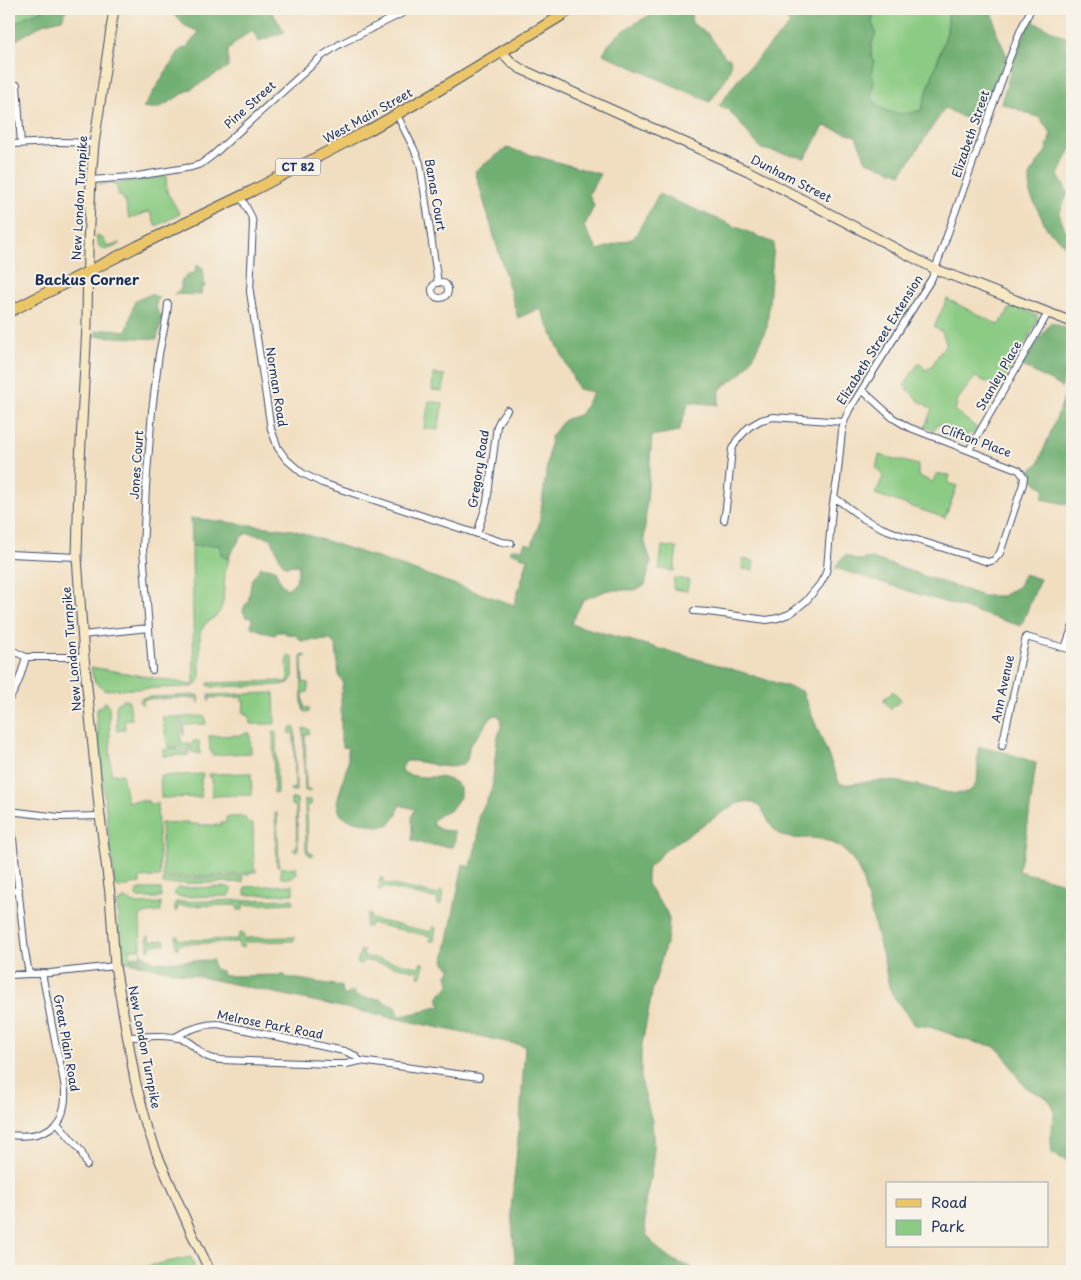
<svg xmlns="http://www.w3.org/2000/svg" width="1081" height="1280" viewBox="0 0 1081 1280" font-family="'Playpen Sans',sans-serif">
	<rect width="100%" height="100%" fill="#f7f3e8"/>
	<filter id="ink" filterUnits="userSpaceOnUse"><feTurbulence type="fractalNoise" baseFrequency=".02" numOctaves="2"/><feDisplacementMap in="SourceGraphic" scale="10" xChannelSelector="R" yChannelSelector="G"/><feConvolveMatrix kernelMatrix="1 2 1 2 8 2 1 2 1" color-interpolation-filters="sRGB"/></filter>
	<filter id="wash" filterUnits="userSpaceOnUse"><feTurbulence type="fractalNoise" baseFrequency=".0096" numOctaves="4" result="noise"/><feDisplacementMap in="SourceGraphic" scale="20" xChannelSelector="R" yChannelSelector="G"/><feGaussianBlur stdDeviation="1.12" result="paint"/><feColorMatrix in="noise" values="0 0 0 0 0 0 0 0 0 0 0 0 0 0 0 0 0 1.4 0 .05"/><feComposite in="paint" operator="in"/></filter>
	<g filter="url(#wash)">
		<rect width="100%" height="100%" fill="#f1dec0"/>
		<!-- green -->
		<path fill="#8bcb83" stroke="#537d70" d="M9,9H47L45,11L35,13L12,24L9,27Z
			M874,9H949L947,32L921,110L910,114L891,113L881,108L872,98L871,74L872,67L874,62C868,53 872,41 876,33L872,23Z
			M166,176L167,192L180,214L156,226L149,211L135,217L129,218L125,200L124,201L122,196L119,197L116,184H98L117,182L120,183Z
			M96,235L103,239L108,247L120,243V244C106,251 99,254 96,235Z
			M947,299L999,325L1012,305L1037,316V322L1000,388L975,377L958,399L955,411L977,428L973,434L970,433L964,440L955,438L957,432L937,424L934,431L925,427L932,409L918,400L904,386L919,362L925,370L931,367L946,343L942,332L934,327Z
			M433,374L445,375L443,391L432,390Z
			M429,401L443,403L438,430L424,428Z
			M879,455L918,465V476L933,482L936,474L950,475L948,483L957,486L945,518L875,494L883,477L880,470L876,469Z
			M219,545L231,552L225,573L223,603L220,611L216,616L206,623L200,632V679L198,683L193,687L103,690L104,688C93,685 93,677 91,667L194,685L192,546Z
			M662,546L677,548L674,571L659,569Z
			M743,559L754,561L753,570L742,569Z
			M674,578L689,580L687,591L673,589Z
			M289,655L292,656L293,657V677L289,683L282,685V682H288L287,658Z
			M302,655L307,656L302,658L303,682L308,683V692L303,693L304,707L309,708V712L308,713L304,711L302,705L301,656Z
			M281,681V685L212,687L208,685V683Z
			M893,691L901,700L891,709L883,700Z
			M274,693L275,724H250L249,716H247V713H243L244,702L242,701V697L210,698L209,702V695Z
			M197,695L200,698L199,703L198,702L197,698L144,699L143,704H141L139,702L142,698L149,697Z
			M122,700H127L129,701L132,719L124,720L125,729L117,731L116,708L117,704Z
			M104,702L107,703L109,707L111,774H122L127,801H148L149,804L157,803L160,877L140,878V883L132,884L128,887L119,888L115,885C109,828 100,771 96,714L98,708L104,704Z
			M205,716L206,724L184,725V735H183L182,717Z
			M162,717H180L181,743H189V752L179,747H168Z
			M291,727H295L296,791H291L290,789L295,788L294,734L289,733Z
			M303,728L309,729V734H305L306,789H311L310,792L305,791Z
			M273,732H276L277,793H274Z
			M245,733H250L251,753L212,755V751H210L209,736L244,735Z
			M193,741H199L200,754L191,752V744L193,743Z
			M172,748L177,749L189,754V755L163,756V750Z
			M251,773L252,795L211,796L212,794V777H208V774Z
			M203,774V777L201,778V795L202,797L161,798L160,776Z
			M291,799H297L298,849L296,852L293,850L294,848H297L296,806L291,805Z
			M305,800H311V805L307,806L308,852L312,853L313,855L312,856L309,855L306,851Z
			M275,813H277L279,866H277Z
			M226,817H245L247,823L253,824L254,869H256V872H249V874H243V875L163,877L161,823L189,822V824H198L199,825H221V823H226Z
			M296,867L297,872C294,879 288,878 281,878L280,868Z
			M243,877V882L163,884V879Z
			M380,878H383V883L439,895L440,891H443L441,904L440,905L437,904L438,899L382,887L381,891H378Z
			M293,885V894L245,895V887Z
			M225,887H229L231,889V893L229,896L179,897L175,895L174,893L176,889L178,888Z
			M140,889H161V898H138L136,896V893Z
			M123,899L129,900L137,904L161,903V912L148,913L142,915L140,918L141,949H130L131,957L129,962L121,961L117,904L118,902L122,901Z
			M293,899V903L245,905V900Z
			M243,900V910H238L237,905L178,906L177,911H175V903L176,902Z
			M368,913L371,915L370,919L431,932L432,927H435L436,928L434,941H430V936L370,923L369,927H365Z
			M244,933V947H239L238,942L179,944L178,948L177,949L176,948V936L177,935L178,936L179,940L238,939L239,934Z
			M149,936L151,941L165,940V944L150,945V949L148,950L147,937Z
			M294,937V941L246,942V938Z
			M361,950L364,951L363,956L419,967L420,963H423L424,965L421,976H418V971L363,960L361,964H358L357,962Z
			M191,1257L196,1271H122H125Z"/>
		<!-- forest -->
		<path fill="#70af71" stroke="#466f68" d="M47,9H67L62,19L45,23L16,40L9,54V27L25,17Z
			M168,9H273L271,11L285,32L259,41L252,30L236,42L228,51V67L159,108H143L180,50L187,47L199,32L184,25Z
			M661,9H690L692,23L708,34L726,58H730C734,73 718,89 710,102L603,54C613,32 641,21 661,9Z
			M777,9H874L872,23L876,33C872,41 868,53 874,61C871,70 871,74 874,83C871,89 870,96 875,102C887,116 904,116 921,110L947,32L949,9H992L997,34L1007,56L978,125L945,108L901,174L866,161L856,136L824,126L805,158L761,149L729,110L719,106L739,78L790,24Z
			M1030,20L1072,40V95L1070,114L1072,121V147L1058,175L1068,193L1059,214L1065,229L1069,233H1072V256L1061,241L1047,229L1030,194V174L1046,151L1051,134L1040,118L1001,103L1012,67Z
			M507,148L600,174L589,194L594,206L584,227L598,250L634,238L659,194L774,243L767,327L753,357L741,374L725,385L720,390L718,405L689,402L679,431L652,436L644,539L651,562L645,585L635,590H608L583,600L571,624L722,666L802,691L840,784C853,785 866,781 879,781C893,780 907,783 921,786C935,789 961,800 973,788C982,778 975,759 979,747L1008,753L1036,763L1025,846L1018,871L1072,885V1162L1060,1158L1052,1153C1051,1146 1051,1138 1051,1130C1052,1123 1056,1115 1053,1107C1049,1095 1035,1094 1026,1087C1015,1078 1010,1060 999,1050C993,1044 985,1045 977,1043C956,1038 936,1026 915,1025L895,999L889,987L884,961L862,878C853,854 837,839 810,838C800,838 789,840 780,834C761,823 767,791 734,805L668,848L648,868L647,876V884L666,911L669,919L668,936L652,992L641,1050V1081L652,1121L654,1149L651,1174L645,1202V1223L646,1234L656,1247L666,1255L673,1260L699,1271H516L511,1210L520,1120L525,1046L129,962L131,957L140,956L141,951L143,955L156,962L213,960C213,967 215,971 222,971L223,976L285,975V977L341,986L343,995H348L349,992H355V996L367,998L380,999L383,1000L386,1003L396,1007L397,1012L401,1016L425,1011L435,1006L438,1007L441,1006L438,999L441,993L445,990L449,985L447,974L451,971V967L446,965L444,960L463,864L470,867L478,839L479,815L489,796L492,788L497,740L502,724L501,719L499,716L495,715C487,720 485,726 480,733C477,737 472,741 470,745C467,752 470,762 461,765C445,771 424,760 407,761C387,779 434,777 439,777C448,779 456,781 460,788V797L450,811C444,811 436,817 432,822L434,826L441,830L454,831L455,840L452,847L423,844L412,840V816L415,809L399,805L397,815L390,824L381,827L351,820L343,817L340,814L337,802L346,770L348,762V748L343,747L341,742V694L343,682L339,677L336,646L330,640L301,641L295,635L286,634V632H277L275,635L267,633L251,627L252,618L246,617L243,611L245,605L248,603L252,579L261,567L275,569L281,584L287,589L296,582L299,565L285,566L281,561L271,538L248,533L242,536L227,559L221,555L219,545L192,546L191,518L293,530L387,561L514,605L528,559L510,552V549H522L525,543L532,545L539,524L551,437L564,420L581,414L593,392L578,389L540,308L518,318L475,171Z
			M198,265L203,268L205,287H202L201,295L174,294L181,289V281L188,274L195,273L196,267Z
			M151,294L159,298C153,306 157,310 162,317L157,339L95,336L96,331L111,329L126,331C131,321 131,311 135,301Z
			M1051,322L1072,331V362L1065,366L1062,387L1022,366Z
			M1072,390V499L1070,505L1042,499L1045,488L1037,484L1026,472L1032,469L1038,464L1067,391Z
			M846,555L858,560L872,558L983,596H1002L1019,586L1024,574L1040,579L1021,626L835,568L839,561Z"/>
	</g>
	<g filter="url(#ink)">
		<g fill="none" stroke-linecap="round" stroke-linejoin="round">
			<defs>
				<path id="street" d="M17,85L21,144
					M397,115L414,149L420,163L438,283
					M9,144C37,143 65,140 94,144
					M91,180L131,177L192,167L201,164L213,155L322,56L340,44L411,9
					M241,197L251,216L253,223L250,292L271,429L278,448L286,459L302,473L322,483L502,542L511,543
					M432 290a8 8 0 1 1 16 0a8 8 0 1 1-16 0Z
					M969,450L1048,313
					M834,497L864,519L882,528L898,534L988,562L994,560L1000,553L1023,484L1024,477L1019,470L908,427L893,418L862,390
					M724,520L726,508L732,449L737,440L749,427L761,420L773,417L844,422
					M477,534L487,502L497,426L500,420L507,410
					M9,554L77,557
					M694,611L708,612L767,620L778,618L789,614L795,610L806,601L820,584L825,575L827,568L832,509L837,480L842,431L844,422L849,410L932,278L1009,60L1021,29L1031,9
					M82,635L149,628
					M1065,648L1072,628
					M9,649L26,657H84
					M152,670L143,549L146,487L152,411L159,354L167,314L168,304
					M9,699C18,687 22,671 26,657
					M1002,746L1026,637L1072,650
					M9,811L59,817L100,816
					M10,811L25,951L29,974
					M9,891L19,890
					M9,975L50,973L115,966
					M127,1037C145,1037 170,1033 187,1041C201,1049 200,1058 221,1060L331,1064H346L360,1061
					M175,1037C189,1029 202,1024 218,1024L344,1051L354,1055L360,1061L479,1077
					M57,1122L81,1151L87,1165
					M9,1135C41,1139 67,1128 65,1091C64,1076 59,1060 56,1046C51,1022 47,997 42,973"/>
				<path id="secondary" d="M114,9L94,144L91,180L88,246L87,325L79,480L77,557L84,657L100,816L110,894L115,966L135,1080L148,1129L157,1154L192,1234L210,1271
					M502,52L512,63L521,69L748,171L935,269L1072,322"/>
				<path id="primary" d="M9,312L138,246L252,191L371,129L434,93L572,9"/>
			</defs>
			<!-- street casing -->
			<use href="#street" stroke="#3b496d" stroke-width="8"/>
			<!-- secondary casing -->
			<use href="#secondary" stroke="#3b496d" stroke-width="11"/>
			<!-- primary casing -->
			<use href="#primary" stroke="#3b496d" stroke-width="12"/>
			<!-- street -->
			<use href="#street" stroke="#fff" stroke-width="6"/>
			<!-- secondary -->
			<use href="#secondary" stroke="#f7e8c3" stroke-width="9"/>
			<!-- primary -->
			<use href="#primary" stroke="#ebc669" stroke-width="10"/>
		</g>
	</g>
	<g text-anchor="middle" stroke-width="4" stroke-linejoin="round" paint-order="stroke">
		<!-- shield labels -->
		<rect fill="#f7f3e8" stroke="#5d6a87" stroke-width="1" x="275.5" y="158.5" width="45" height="17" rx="4"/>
		<g font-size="11" font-weight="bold" fill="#1b2f5e">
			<text x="298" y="171">CT 82</text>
		</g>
		<!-- street labels -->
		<g font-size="12" fill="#1b2f5e" stroke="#f7f3e8">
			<text transform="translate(250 105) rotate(-42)" y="4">Pine Street</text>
			<text transform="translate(368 116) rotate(-29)" y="4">West Main Street</text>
			<text transform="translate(971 134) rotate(-71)" y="4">Elizabeth Street</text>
			<text transform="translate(791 179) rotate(27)" y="4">Dunham Street</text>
			<text transform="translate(435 195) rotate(80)" y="4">Banas Court</text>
			<text transform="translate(80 198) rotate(-87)" y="4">New London Turnpike</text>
			<text transform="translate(880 340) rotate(-58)" y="4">Elizabeth Street Extension</text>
			<text transform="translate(999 376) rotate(-60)" y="4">Stanley Place</text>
			<text transform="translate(276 387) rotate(81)" y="4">Norman Road</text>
			<text transform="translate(976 441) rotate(20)" y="4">Clifton Place</text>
			<text transform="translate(137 465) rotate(-86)" y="4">Jones Court</text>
			<text transform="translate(479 469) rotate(-81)" y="4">Gregory Road</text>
			<text transform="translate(72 649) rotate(-95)" y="4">New London Turnpike</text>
			<text transform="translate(1003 689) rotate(-78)" y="4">Ann Avenue</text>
			<text transform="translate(270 1025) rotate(11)" y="4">Melrose Park Road</text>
			<text transform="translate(66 1043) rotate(80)" y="4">Great Plain Road</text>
			<text transform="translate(144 1047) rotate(79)" y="4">New London Turnpike</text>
		</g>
		<!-- neighbourhood labels -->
		<g font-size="14" font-weight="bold" fill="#1b2f5e" stroke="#f7f3e8">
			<text x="87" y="285">Backus Corner</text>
		</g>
	</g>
	<!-- margin -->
	<rect width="1081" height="1280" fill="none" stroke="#f7f3e8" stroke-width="30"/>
	<!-- legend -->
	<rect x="886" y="1182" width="162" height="65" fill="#f7f3e8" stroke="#9fa5b1"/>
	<rect x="896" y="1199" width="25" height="8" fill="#ebc669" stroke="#9fa5b1"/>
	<text x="931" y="1208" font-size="15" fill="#1b2f5e">Road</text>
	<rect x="896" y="1220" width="25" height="15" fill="#8bcb83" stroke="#9fa5b1"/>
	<text x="931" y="1232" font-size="15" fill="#1b2f5e">Park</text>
</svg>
